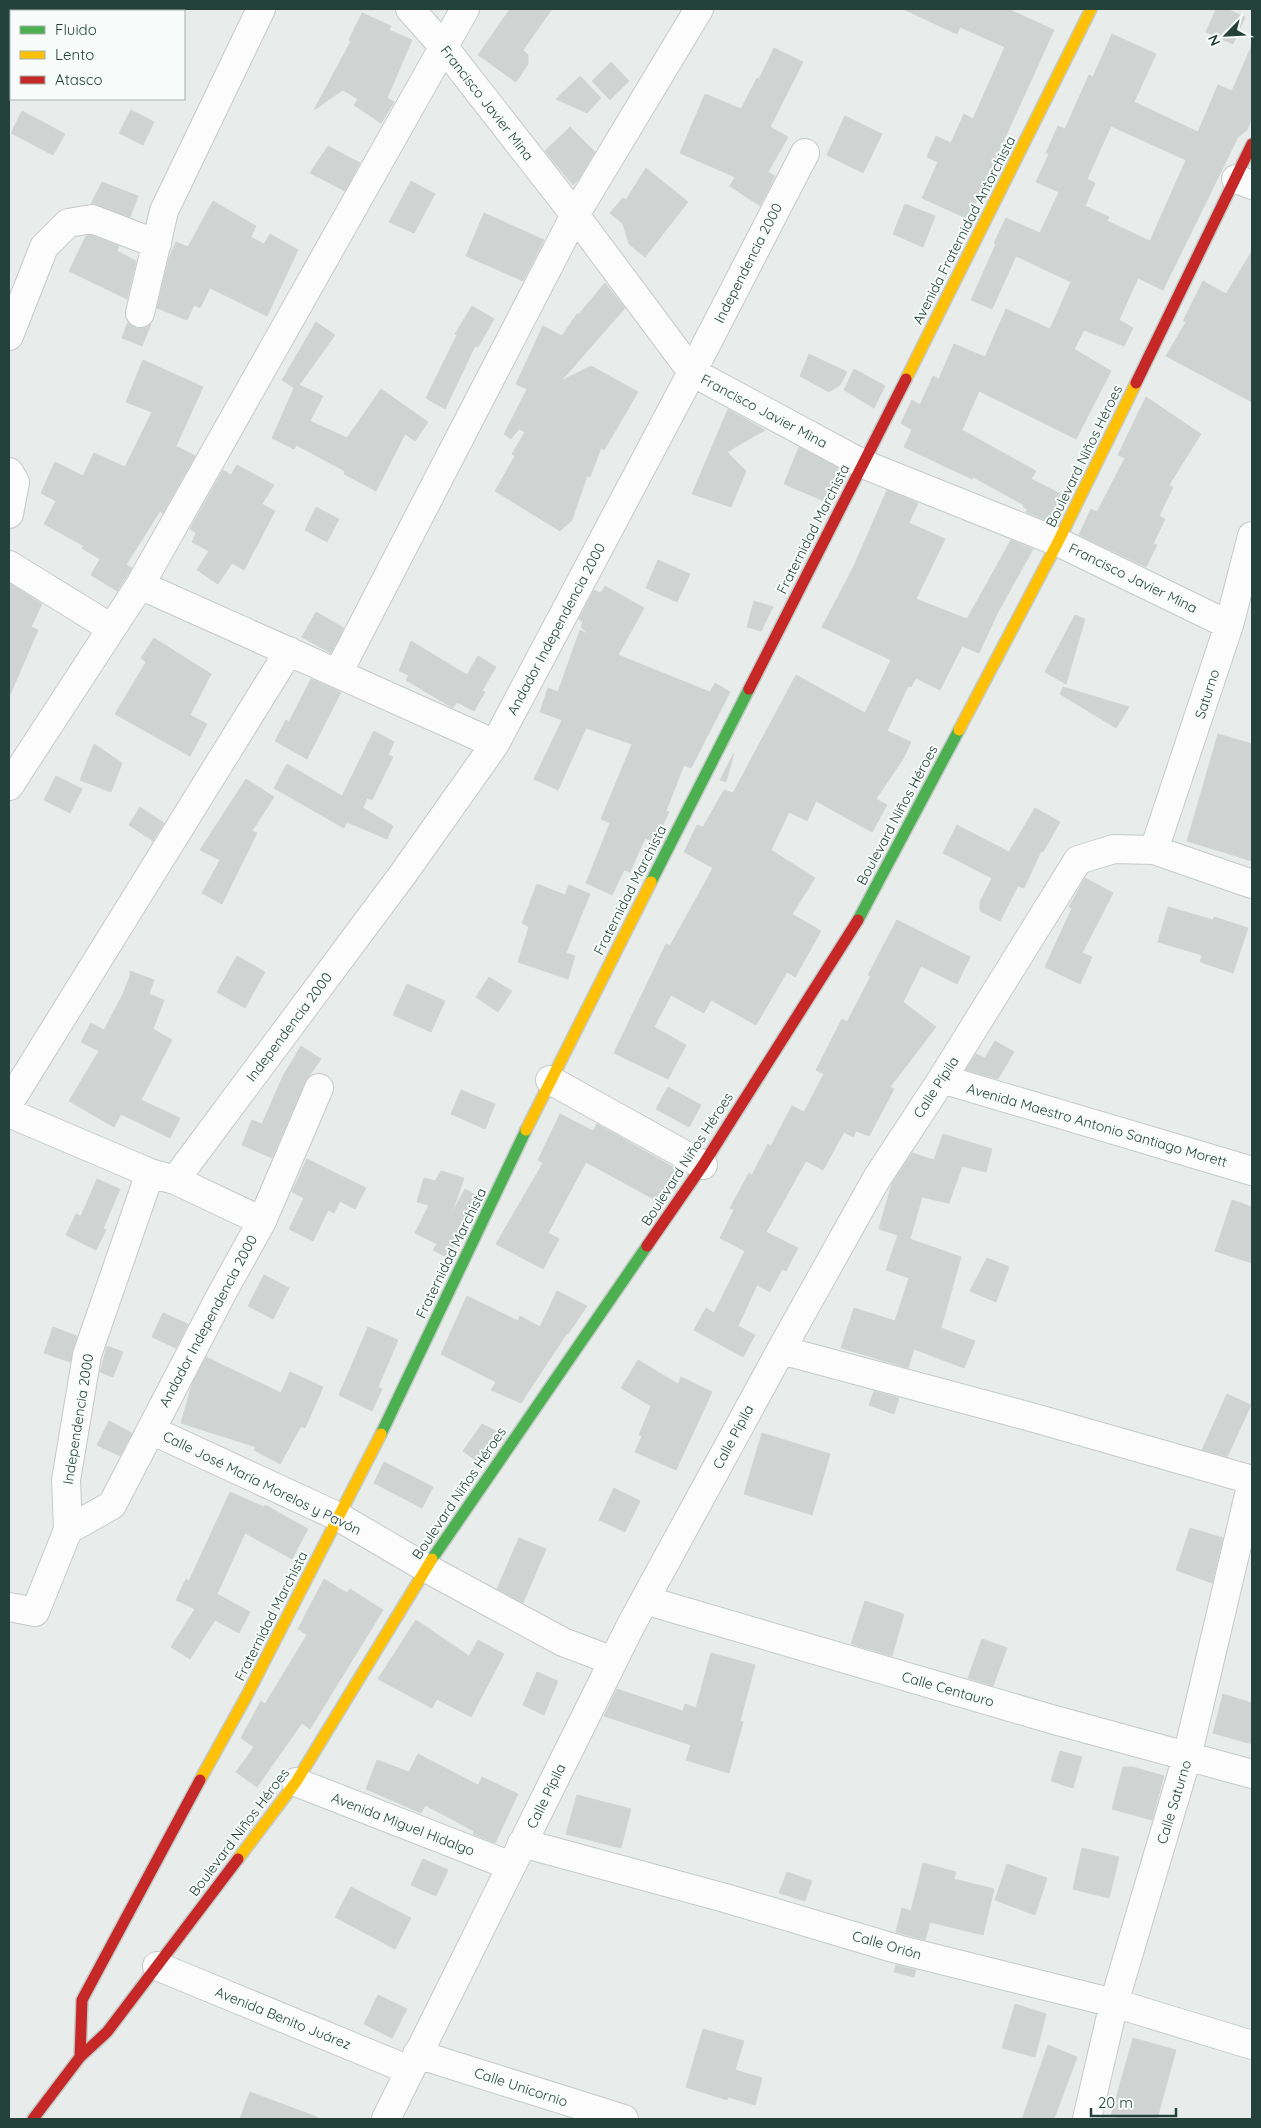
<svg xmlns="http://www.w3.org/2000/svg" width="1261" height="2128" viewBox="0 0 1261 2128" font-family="Quicksand,sans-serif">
	<rect width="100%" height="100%" fill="#e8edeb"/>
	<!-- building -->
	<path fill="#cfd4d2" stroke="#d1d6d4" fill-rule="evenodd" d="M510,9H552L523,50L528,55V64L516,82L478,55Z
		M903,9H1008L1054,30L968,219L922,198L938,162L927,157L936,136L951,143L964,114L973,119L1005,47L960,27L957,34Z
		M1216,9H1227L1245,17L1233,44L1206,32Z
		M362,13L391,26L389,30L412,40L387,98L394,102L381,123L354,105L358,99L343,90L344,89L314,110L351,41L349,40Z
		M1112,34L1156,54L1134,102L1198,132L1218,85L1232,91L1252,45V117L1247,130L1238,137L1163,290L1138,278L1119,320L1133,328L1124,346L1084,330L1074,349L1111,371L1076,439L979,391L962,430L1036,471L1031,479L1063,495L1050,522L1026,512L1028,509L1023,507L1024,505L973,477L972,479L904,447L912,430L901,423L912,400L920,405L933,376L939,379L954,344L985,357L1006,309L1050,329L1071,282L1016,256L992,309L971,300L996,244L994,243L1006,218L1040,233L1059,192L1036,182L1049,154L1046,153L1058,126L1065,129L1089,75L1093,77ZM1111,126L1186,160L1150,241L1107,221L1109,217L1085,206L1095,183L1087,179Z
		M774,48L803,62L770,127L788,137L768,172L775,176L760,206L730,186L735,177L680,153L705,94L741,109L757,78L759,79Z
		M611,62L629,81L610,100L592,81Z
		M580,76L601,98L587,113L556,99Z
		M131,110L154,122L143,145L119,133Z
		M22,111L65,134L53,155L11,133Z
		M845,116L882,134L863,173L827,155Z
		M570,127L595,152L578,180L573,185L545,151Z
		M328,146L360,163L345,191L310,173Z
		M646,168L688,202L645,257L629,244L623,224L610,213L623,198L626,200Z
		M411,181L435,194L414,233L389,222Z
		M102,182L138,196L130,217L91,204Z
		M213,201L256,226L251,237L264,244L270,234L298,250L267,316L210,288L200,308L194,305L187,320L157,308L169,258L176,242L188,247Z
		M905,204L935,216L923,247L893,234Z
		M484,213L544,240L523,281L466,256Z
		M90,235L119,246L117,251L136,261L127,299L69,271L86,236Z
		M1252,251V402L1166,356L1186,322L1183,321L1203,281L1226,294Z
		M605,283L625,308L561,381L591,366L638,392L604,450L601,448L590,477L587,476L572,520L560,531L495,491L515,456L512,454L525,432L519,429L511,439L504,434L527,389L516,384L543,326L562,336L577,314H579Z
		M472,306L494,319L478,347L475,346L445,409L426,398L457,335L455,334Z
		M128,322L137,328H144L151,324L142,346L122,338Z
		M316,322L335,335L299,385L323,396L310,421L347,438L381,389L428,422L415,441L405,434L376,491L344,474L345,471L296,445L294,449L272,438L294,388L282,380Z
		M809,354L847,372L840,385L829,392L800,376Z
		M143,360L203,387L176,446L195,456L163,513L160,511L126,565L132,568L117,591L91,575L100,559L82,548L84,546L44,524L56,501L41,493L55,462L83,476L94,453L125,467L152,412L126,402Z
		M854,369L885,386L874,408L844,390Z
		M1146,397L1201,434L1169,485L1173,487L1159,516L1165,519L1153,544L1157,545L1146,567L1079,535L1091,509L1097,512L1125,458L1118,455Z
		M728,409L765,430L727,452L746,471L731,507L692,494Z
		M799,447L838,468L824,501L784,484Z
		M237,465L274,485L262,504L275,511L244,570L232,563L218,584L197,570L209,551L192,542L196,533L190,529L223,470L231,475Z
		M887,490L918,503L909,523L945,539L916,599L967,619L1011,540L1033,549L997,614L979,653L962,646L940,690L916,678L911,687L908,686L887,731L911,742L903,759L876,799L887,805L872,832L816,801L807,821L789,812L771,850L815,878L792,914L821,931L795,977L787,972L756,1025L711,1000L704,1013L671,995L654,1027L686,1045L668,1079L614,1053L666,944L670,946L713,868L684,852L697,825L703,827L724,790L733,793L796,675L865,713L891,660L822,627L853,568Z
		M316,507L339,519L327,542L305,530Z
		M658,560L690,574L677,602L646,588Z
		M9,583L42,604L31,627L38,630L9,697Z
		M605,586L644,608L618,655L710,692L715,683L730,692L691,768L684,765L666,811L669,812L654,842L645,838L630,872L624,870L612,895L586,883L610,823L601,819L632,744L586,728L558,790L534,779L562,720L540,712L548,688L558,692L580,630L588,634L581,627L583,622L579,619L594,590L601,593Z
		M754,601L773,607L761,631L747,627Z
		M316,612L344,628L331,653L302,637Z
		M1075,615L1085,619L1066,684L1045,672Z
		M154,638L211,674L190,715L207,724L190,756L115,714L146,662L141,658Z
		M411,641L467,675L478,656L496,667L482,691L485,692L474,711L457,702L453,708L406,680L409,675L399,671Z
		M311,679L341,692L307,759L275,741L286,720L289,722Z
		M1063,687L1129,707L1116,728L1060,694Z
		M374,731L394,742L388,755L393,757L372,800L367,798L363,808L393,826L387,839L347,822L344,828L274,788L287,764L342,796Z
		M1218,734L1252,744V861L1187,841Z
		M94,744L122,763L111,792L80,780Z
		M734,753L726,782L720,780Z
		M56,776L82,789L70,813L44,800Z
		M246,779L274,797L252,831L257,833L222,904L202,893L220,860L200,850Z
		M140,807L164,823L153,841L129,825Z
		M1035,808L1060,822L1043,852L1041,851L1024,888L1018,886L1000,921L980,911V902L992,878L943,853L957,825L1009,852Z
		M1085,878L1113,893L1082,953L1092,957L1080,984L1045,967L1072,908L1069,907Z
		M537,884L565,895L569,885L590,894L566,953L575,956L568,979L518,962L529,927L522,923Z
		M1168,907L1213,920L1214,917L1248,928L1233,973L1200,962L1202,955L1158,942Z
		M897,920L970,957L957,984L921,966L903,1002L936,1027L890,1087L894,1089L869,1136L856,1131L853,1137L844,1132L823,1170L806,1161L766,1232L798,1248L786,1271L782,1269L770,1292L757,1285L738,1326L755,1335L743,1357L694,1330L706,1308L714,1313L745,1251L720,1238L734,1210L730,1208L749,1173L752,1175L768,1144L771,1146L792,1106L804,1112L824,1074L816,1070L842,1019L847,1022L871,976L868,975Z
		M237,956L265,972L245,1008L217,992Z
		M130,971L154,980L149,994L164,1000L153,1029L172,1040L141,1100L180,1118L170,1138L121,1114L114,1127L69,1101L99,1051L81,1042L91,1023L104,1030L123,994L130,976Z
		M489,977L512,991L498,1012L476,997Z
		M407,984L445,1001L431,1032L393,1015Z
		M995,1041L1014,1052L998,1079L966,1070L976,1054L985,1058Z
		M301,1046L321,1059L305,1082L272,1158L242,1145L252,1120L262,1124L283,1076Z
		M668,1087L701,1105L689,1127L656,1109Z
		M461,1090L495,1104L485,1129L451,1114Z
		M560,1114L593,1131L597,1124L680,1171L659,1202L586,1162L548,1233L559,1239L543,1269L496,1244L543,1163L538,1160Z
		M943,1134L992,1149L986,1172L962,1166L949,1203L922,1197L910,1239L879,1229L892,1183L911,1155L912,1153L934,1160Z
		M307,1159L366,1188L355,1209L340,1201L334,1213L328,1210L313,1241L289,1229L304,1198L292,1192Z
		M441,1171L464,1178L451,1215L465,1189L477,1196L448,1258L433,1250L437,1244L415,1233L429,1205L417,1202L424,1178L435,1181Z
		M97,1179L120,1189L103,1229L106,1230L96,1250L66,1235L76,1214L81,1216Z
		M1232,1200L1252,1207V1263L1215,1251Z
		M898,1235L961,1257L941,1328L975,1341L964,1368L914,1349L908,1368L841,1348L854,1308L895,1321L909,1278L886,1270Z
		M987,1258L1009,1267L996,1302L970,1291Z
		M264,1275L289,1288L273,1319L248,1306Z
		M557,1291L587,1306L568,1334L567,1333L521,1403L491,1390L496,1382L441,1354L467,1296L518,1321L520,1316L540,1327Z
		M163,1313L188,1324L176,1348L152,1337Z
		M53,1327L77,1336L70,1362L44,1353Z
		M368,1327L398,1340L378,1387L382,1389L372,1411L339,1395Z
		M107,1346L123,1352L113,1377L100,1372Z
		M206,1357L281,1393L290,1372L323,1387L305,1428L301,1426L280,1464L254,1450L256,1447L181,1423L192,1384Z
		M638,1360L678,1384L681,1377L712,1392L676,1470L635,1452L642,1436L639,1435L651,1406L621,1388Z
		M874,1391L899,1398L894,1414L869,1405Z
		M1227,1394L1251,1405L1227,1457L1202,1450Z
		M109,1421L132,1433L120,1456L97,1445Z
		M482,1424L500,1433L479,1463L463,1451Z
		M762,1433L830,1454L812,1515L744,1494Z
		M384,1462L433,1487L422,1508L374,1483Z
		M614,1488L640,1501L625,1532L599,1520Z
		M230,1492L264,1507L265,1505L308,1529L292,1559L245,1533L217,1594L250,1612L239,1633L215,1620L190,1659L171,1647L195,1609L176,1600L186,1579L189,1581Z
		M1190,1528L1223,1538L1212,1583L1176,1570Z
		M519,1538L546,1549L523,1603L497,1589Z
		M324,1579L347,1593L350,1589L383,1610L310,1729L302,1723L257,1787L236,1772L254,1747L241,1738L261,1701L265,1704L307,1635L298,1629Z
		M865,1601L904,1614L892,1656L851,1644Z
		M416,1620L469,1656L478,1640L504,1654L471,1717L437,1699L432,1708L378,1679Z
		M982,1639L1007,1648L993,1686L968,1678Z
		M711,1653L755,1665L740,1721L743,1722L729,1773L686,1760L691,1745L604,1716L617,1689L683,1711L685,1704L696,1708Z
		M537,1672L558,1681L544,1715L523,1705Z
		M1223,1694L1252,1703V1744L1213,1733Z
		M1060,1751L1082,1757L1073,1788L1051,1781Z
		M418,1754L478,1785L482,1777L518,1794L495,1843L473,1834L474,1831L425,1805L421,1813L366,1789L377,1760L409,1772Z
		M1123,1767H1133L1164,1776L1152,1820L1112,1809Z
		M577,1795L631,1809L621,1848L566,1834Z
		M1082,1848L1119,1857L1109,1898L1073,1889Z
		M423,1859L448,1870L436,1896L411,1885Z
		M923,1863L956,1872L954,1879L994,1889L983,1935L930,1922L925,1940L896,1932L902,1908L911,1911Z
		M1007,1864L1047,1878L1035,1915L995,1900Z
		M787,1872L812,1881L805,1901L779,1893Z
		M351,1887L411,1918L395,1949L335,1917Z
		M896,1965L916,1970L914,1977L894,1972Z
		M378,1995L407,2009L392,2038L364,2024Z
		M1015,2004L1046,2014L1035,2057L1002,2048Z
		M703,2029L744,2041L735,2070L762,2078L755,2105L728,2097L727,2100L686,2087Z
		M1133,2038L1176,2050L1157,2119H1125L1111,2116Z
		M1048,2045L1077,2057L1054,2119H1022Z
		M250,2092L317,2117V2119H240Z"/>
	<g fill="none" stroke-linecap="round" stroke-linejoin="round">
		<defs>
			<path id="street" d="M410,9L443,46L575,215L692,372L863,464L1058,542L1229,625
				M9,32L11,27
				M1236,179L1252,185
				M140,313L164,211L261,9
				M9,336L44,247L68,223L92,219L157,244
				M9,472L15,482L9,514
				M9,565L111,628
				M140,585L495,744
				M338,673L575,215L699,9
				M9,786L140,585L465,9
				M1154,850L1229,625L1252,536
				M942,1079L1252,1171
				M550,1080L703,1165
				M9,1103L289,651
				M9,1113L150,1173L175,1180L262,1221
				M175,1180L403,874L495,744L692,372L805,153
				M781,1350L1031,1417L1252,1480
				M151,1430L339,1517L426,1568L563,1642L613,1661
				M68,1530L112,1505L221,1295L262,1221L319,1088
				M645,1600L1051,1719L1252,1774
				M9,1607L35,1612L68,1530L66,1480L87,1355L150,1173
				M296,1782L511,1866
				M522,1843L725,1898L897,1949L1114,2003L1252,2045
				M157,1966L409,2070
				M417,2054L624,2119
				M386,2119L631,1625L781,1350L877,1178L942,1079L1078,860L1114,849L1154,850L1252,884
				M1087,2119L1114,2003L1187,1757L1252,1482"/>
			<path id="fast" d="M651,882L749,689
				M858,920L959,730
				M381,1434L526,1130
				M432,1559L647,1246"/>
			<path id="slow" d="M906,379L1091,9
				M959,730L1058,542L1136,383
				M526,1130L651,882
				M200,1780L246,1697L381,1434
				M238,1859L296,1782L432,1559"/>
			<path id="jam" d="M1136,383L1252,144
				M749,689L906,379
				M647,1246L703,1165L858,920
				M80,2057L82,2000L200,1780
				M33,2119L80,2057L107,2032L238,1859"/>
		</defs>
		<!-- street casing -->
		<use href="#street" stroke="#c5cac8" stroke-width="30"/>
		<!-- fast casing -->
		<use href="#fast" stroke="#c3cbc8" stroke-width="14"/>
		<!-- slow casing -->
		<use href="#slow" stroke="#c3cbc8" stroke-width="14"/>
		<!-- jam casing -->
		<use href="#jam" stroke="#c3cbc8" stroke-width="14"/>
		<!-- street -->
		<use href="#street" stroke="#fcfcfc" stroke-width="28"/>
		<!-- fast -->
		<use href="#fast" stroke="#4caf50" stroke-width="11"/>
		<!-- slow -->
		<use href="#slow" stroke="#ffc107" stroke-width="11"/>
		<!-- jam -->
		<use href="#jam" stroke="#c62828" stroke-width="11"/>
	</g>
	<g text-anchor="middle" stroke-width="4" stroke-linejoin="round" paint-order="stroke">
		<!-- street labels -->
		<g font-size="14" fill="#24423a" stroke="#f7fbf9">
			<text transform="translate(487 103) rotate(52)" y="5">Francisco Javier Mina</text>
			<text transform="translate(964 230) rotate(-63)" y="5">Avenida Fraternidad Antorchista</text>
			<text transform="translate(748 263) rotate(-63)" y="5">Independencia 2000</text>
			<text transform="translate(764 411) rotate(28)" y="5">Francisco Javier Mina</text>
			<text transform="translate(1084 456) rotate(-64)" y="5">Boulevard Niños Héroes</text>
			<text transform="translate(813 529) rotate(-63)" y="5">Fraternidad Marchista</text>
			<text transform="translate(1133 578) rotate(26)" y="5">Francisco Javier Mina</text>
			<text transform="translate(556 629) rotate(-62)" y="5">Andador Independencia 2000</text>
			<text transform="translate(1207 694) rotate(-72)" y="5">Saturno</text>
			<text transform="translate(897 815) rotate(-62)" y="5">Boulevard Niños Héroes</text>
			<text transform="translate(630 890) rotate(-63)" y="5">Fraternidad Marchista</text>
			<text transform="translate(289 1027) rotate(-53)" y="5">Independencia 2000</text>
			<text transform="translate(936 1087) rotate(-57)" y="5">Calle Pípila</text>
			<text transform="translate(1097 1125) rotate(16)" y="5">Avenida Maestro Antonio Santiago Morett</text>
			<text transform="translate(687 1159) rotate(-57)" y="5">Boulevard Niños Héroes</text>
			<text transform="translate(451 1253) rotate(-64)" y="5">Fraternidad Marchista</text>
			<text transform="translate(208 1321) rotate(-62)" y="5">Andador Independencia 2000</text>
			<text transform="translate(78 1419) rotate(-81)" y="5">Independencia 2000</text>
			<text transform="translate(733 1437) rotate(-62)" y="5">Calle Pípila</text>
			<text transform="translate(262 1483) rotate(26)" y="5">Calle José María Morelos y Pavón</text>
			<text transform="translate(459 1493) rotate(-56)" y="5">Boulevard Niños Héroes</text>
			<text transform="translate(271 1616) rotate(-63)" y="5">Fraternidad Marchista</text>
			<text transform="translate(948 1689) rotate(16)" y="5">Calle Centauro</text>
			<text transform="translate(546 1796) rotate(-64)" y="5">Calle Pípila</text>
			<text transform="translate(1174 1802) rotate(-73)" y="5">Calle Saturno</text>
			<text transform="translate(403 1824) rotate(21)" y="5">Avenida Miguel Hidalgo</text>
			<text transform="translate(239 1832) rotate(-53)" y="5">Boulevard Niños Héroes</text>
			<text transform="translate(887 1945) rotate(16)" y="5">Calle Orión</text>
			<text transform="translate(283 2018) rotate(22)" y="5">Avenida Benito Juárez</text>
			<text transform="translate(521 2087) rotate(18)" y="5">Calle Unicornio</text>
		</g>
	</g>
	<!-- border -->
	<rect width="1261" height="2128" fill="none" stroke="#24423a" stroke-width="20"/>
	<!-- legend -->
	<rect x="10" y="10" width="175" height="90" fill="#f7fbf9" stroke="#a3b1ad"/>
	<rect x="20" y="26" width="25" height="8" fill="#4caf50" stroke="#a3b1ad"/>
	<text x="55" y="35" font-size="15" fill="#24423a">Fluido</text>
	<rect x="20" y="51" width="25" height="8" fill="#ffc107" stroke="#a3b1ad"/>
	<text x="55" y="60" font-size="15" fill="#24423a">Lento</text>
	<rect x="20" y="76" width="25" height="8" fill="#c62828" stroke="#a3b1ad"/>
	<text x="55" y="85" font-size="15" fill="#24423a">Atasco</text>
	<!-- north arrow -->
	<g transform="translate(1226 35) rotate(246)" stroke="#f7fbf9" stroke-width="4" paint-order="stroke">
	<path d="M0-4L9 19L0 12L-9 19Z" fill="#24423a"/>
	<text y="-8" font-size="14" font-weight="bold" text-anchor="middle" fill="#24423a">N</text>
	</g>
	<!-- scale -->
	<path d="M1091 2108v8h85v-8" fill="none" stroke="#24423a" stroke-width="2.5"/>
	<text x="1098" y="2108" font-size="15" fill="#24423a" stroke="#f7fbf9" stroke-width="4" paint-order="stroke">20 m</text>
</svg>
